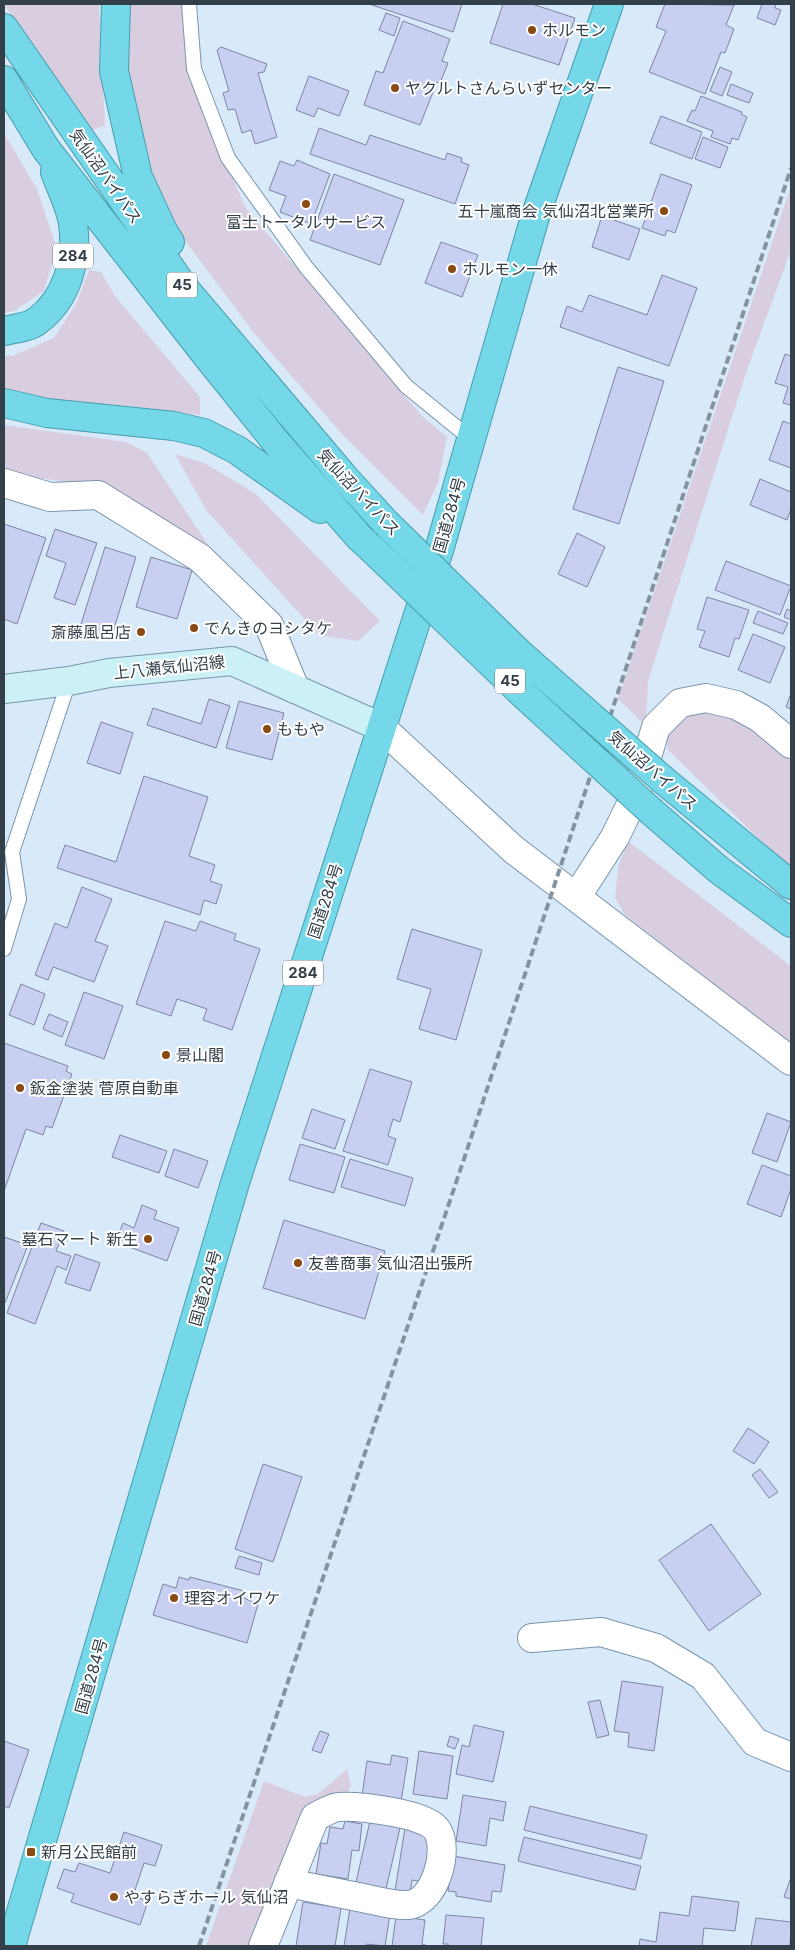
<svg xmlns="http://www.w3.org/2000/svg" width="795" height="1950" viewBox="0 0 795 1950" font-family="Inter,'Noto Sans JP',sans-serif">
	<rect width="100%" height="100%" fill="#d8eafa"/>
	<!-- green -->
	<path fill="#d9cee0" d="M4,4H99L105,126L88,131Z
		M126,4H186L207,117L245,207L382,370L424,418L447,437L438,482L423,515L342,434L254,333L183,238L147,164L126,87Z
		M4,133L37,189L55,243L51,267L44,291L14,311L4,313Z
		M791,186V250L747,370L648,681L646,726L618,699Z
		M89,270L101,272L115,296L200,397V415L131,406L71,405L4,393V355L12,356L54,338L76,304Z
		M4,425L126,442L147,453L215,555L110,487L38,478L4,470Z
		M175,454L204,463L255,493L380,621L358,641L319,635L206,510Z
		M708,708L727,711L759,732L791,759V867L757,837L668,750C662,721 686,716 708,708Z
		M628,841L791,966V1043L625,915L615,898L618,867Z
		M347,1769L351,1787L255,1946H206L264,1781L305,1797L318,1794Z"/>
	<!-- building -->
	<path fill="#c9cff0" stroke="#7f84a3" d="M369,4H462L453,32Z
		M503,4H532L575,18L559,65L490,43Z
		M665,4L734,5L726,25L734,29L725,53L721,52L705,94L649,72L666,31L656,27Z
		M762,4H776L775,8L781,10L775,25L757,18Z
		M386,13L400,18L394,36L379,30Z
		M403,21L450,39L442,61L448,63L440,83L437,82L420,125L364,105L376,71L383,73Z
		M221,47L267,64L264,72L258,73L277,137L255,144L251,130L242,133L235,109L228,110L223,93L229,91L217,50Z
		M720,67L732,72L722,96L710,91Z
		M309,76L349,91L339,116L318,108L314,117L296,110Z
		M731,84L753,93L749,103L727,95Z
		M701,96L742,112L741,114L747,117L738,140L732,138L730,144L711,137L713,131L687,121L692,110L695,111Z
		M661,116L702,132L692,159L650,143Z
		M319,128L366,145L370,135L445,160L447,153L462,158L461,162L469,165L455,204L310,154Z
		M703,137L728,147L720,168L695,159Z
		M297,160L330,174L311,224L280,212L286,196L269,190L280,161L294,166Z
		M334,174L404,200L380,265L310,240Z
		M661,174L692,185L675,233L667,230L665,236L642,228Z
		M602,216L640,229L629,260L592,247Z
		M441,242L478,255L462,297L425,283Z
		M662,275L697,288L669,366L560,327L567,306L582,312L589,295L647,315Z
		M785,354L791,356V405L783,403L788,387L775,383Z
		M618,367L664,381L619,524L573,509Z
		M783,421L791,424V468L769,460Z
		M760,479L791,492V509L787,520L750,505Z
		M4,524L46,538L17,624L4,619Z
		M55,529L97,543L75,605L54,598L66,563L46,556Z
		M577,533L605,547L587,587L558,574Z
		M105,547L136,557L113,632L77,637Z
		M151,557L192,570L177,619L136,607Z
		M726,561L791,586L780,615L715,590Z
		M707,597L749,610L739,639L735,638L729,657L699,647L705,631L697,629Z
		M787,609L791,611V620L784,617Z
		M758,611L788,623L783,634L753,623Z
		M753,634L785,647L770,683L738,670Z
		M791,693V709L786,707Z
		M209,699L230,706L216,748L147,725L153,708L201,724Z
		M239,701L284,713L272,760L226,748Z
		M101,722L133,733L120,774L87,763Z
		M144,776L208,797L189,856L215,865L210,881L222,885L216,904L204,900L200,915L57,868L65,845L116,862Z
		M82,887L112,899L95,941L108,946L94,982L53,967L48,980L35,975L55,923L67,928Z
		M165,921L196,931L200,921L236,934L234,940L260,949L232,1030L203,1020L207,1009L177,999L171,1016L136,1004Z
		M412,929L482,950L456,1040L419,1029L431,989L397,979Z
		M21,984L45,994L34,1025L9,1015Z
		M84,992L123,1006L104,1059L65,1045Z
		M49,1014L68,1022L62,1037L43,1029Z
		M4,1043L68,1066L66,1071L72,1074L52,1128L46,1126L43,1135L26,1129L4,1191Z
		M370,1069L412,1082L400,1122L393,1119L388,1136L396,1139L388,1165L343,1151Z
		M312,1109L345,1120L335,1149L302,1138Z
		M767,1113L791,1122L777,1162L752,1153Z
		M120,1135L167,1151L159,1173L112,1157Z
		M300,1144L345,1157L334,1193L289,1180Z
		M174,1149L208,1161L198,1188L165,1176Z
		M350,1159L413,1178L405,1206L341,1187Z
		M762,1165L791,1176V1189L781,1217L747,1204Z
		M142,1205L157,1211L154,1219L179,1228L167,1261L124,1245L125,1241L117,1238L123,1223L134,1228Z
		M284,1220L385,1251L365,1319L263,1288Z
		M41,1223L64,1231L56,1251L71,1256L66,1270L57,1266L35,1324L7,1313Z
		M4,1237L28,1245L5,1303H4Z
		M75,1254L100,1263L90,1291L65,1283Z
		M748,1428L769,1442L754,1464L733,1451Z
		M263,1464L302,1477L273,1562L235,1549Z
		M760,1469L778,1492L769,1498L752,1475Z
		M711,1524L761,1594L709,1631L659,1560Z
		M239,1556L262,1563L259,1575L235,1568Z
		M179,1577L189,1580L190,1577L244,1591V1598L258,1604L247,1643L153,1615L163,1584L176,1588Z
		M622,1681L663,1687L654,1751L628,1747L629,1733L614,1731Z
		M600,1700L609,1735L597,1738L588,1702Z
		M474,1725L504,1732L493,1782L456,1774L462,1745L469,1747Z
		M320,1731L329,1734L321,1753L312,1750Z
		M450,1736L459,1739L455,1749L447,1746Z
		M4,1741L29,1750L9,1808L4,1806Z
		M419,1751L453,1756L447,1799L413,1794Z
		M392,1755L408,1758L401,1802L362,1796L367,1761L390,1765Z
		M463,1795L506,1802L503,1821L490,1818L486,1846L456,1841Z
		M530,1806L647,1835L641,1859L524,1830Z
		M345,1821L362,1824L359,1851L352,1850L348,1879L316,1874L321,1843L327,1844L330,1827L343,1829Z
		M370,1821L400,1828L386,1889L356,1882Z
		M405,1828L433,1832L425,1882L412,1880L410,1893L395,1891Z
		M124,1832L162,1845L155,1866L144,1863L133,1896L148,1901L140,1925L71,1902L74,1894L57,1888L64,1869L75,1872L79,1863L110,1873Z
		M524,1837L641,1866L635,1890L518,1861Z
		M453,1856L505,1865L501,1892L492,1891L491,1902L456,1896V1892L448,1891Z
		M791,1877V1899L784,1897Z
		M692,1896L739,1902L735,1931L704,1928L702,1946H639L640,1939L656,1942L660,1912L689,1916Z
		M303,1902L341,1908L335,1946H296Z
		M350,1908H391L385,1946L366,1944V1946H344Z
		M446,1915L484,1918L481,1946H448V1944H443Z
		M396,1916L425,1920L422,1944L428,1946H392Z
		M756,1918L791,1922L790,1946H751Z"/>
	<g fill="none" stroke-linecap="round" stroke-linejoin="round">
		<defs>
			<path id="service" d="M189,4L194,69L228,158L306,267L406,386L471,439
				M4,949L19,899L12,852L69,681"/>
			<path id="minor" d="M4,483L50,497L98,495L200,558L269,625L295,689
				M532,1638L601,1632L656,1648L703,1676L755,1742L791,1757
				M263,1946L315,1817C322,1814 332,1807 339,1807C358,1806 427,1813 437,1830C450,1850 435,1903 408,1905C394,1906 377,1901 363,1898C338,1893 313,1888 288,1883"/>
			<path id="tertiary" d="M381,727L514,850L791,1061
				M577,896L615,837L636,794L656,727L680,703L706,698L736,705L760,718L791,744"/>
			<path id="secondary" d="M4,689L69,681L109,673L232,661L381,727"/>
			<path id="trunk" d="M116,4L114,71L138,177L163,231L170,242
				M4,28L185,289L344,477L386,523
				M4,80L46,149L203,351L276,442L360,538L371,548
				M4,331C13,329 30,327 37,321C67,299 78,259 73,224C71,207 61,189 55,172
				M4,403L47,413L174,426L204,433L237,450L320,509
				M662,779L791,885
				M652,812L719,870L791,923
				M11,1946L235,1183L440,547L535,217L609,4"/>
		</defs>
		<!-- service casing -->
		<use href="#service" stroke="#7995ac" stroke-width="16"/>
		<!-- minor casing -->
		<use href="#minor" stroke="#7995ac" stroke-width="30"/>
		<!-- tertiary casing -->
		<use href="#tertiary" stroke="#7995ac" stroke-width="30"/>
		<!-- secondary casing -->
		<use href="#secondary" stroke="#7995ac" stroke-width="30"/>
		<!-- trunk casing -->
		<use href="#trunk" stroke="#469dad" stroke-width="30"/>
		<!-- service -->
		<use href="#service" stroke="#fff" stroke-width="14"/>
		<!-- minor -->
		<use href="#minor" stroke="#fff" stroke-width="28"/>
		<!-- tertiary -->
		<use href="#tertiary" stroke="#fff" stroke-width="28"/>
		<!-- secondary -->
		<use href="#secondary" stroke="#cbf1f7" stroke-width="28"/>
		<!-- trunk -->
		<use href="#trunk" stroke="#74d8e8" stroke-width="28"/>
		<!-- rail -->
		<path stroke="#8593a0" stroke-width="4" stroke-dasharray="8 4" stroke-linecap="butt" d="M199,1946L466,1153L791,168"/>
		<defs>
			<path id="trunk-bridge" d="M386,523L519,653L662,779
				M371,548L524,695L652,812"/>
		</defs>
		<!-- trunk-bridge casing -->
		<use href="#trunk-bridge" stroke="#469dad" stroke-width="30" stroke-linecap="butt"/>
		<!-- trunk-bridge -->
		<use href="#trunk-bridge" stroke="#74d8e8" stroke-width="28"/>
	</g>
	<!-- markers -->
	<g fill="#8a4a13" stroke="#fff" stroke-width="2">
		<circle cx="532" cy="30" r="5"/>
		<circle cx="395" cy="88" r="5"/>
		<circle cx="306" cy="204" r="5"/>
		<circle cx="664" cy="211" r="5"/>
		<circle cx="452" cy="269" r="5"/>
		<circle cx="194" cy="628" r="5"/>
		<circle cx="141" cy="632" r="5"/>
		<circle cx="267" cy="729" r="5"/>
		<circle cx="166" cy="1055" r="5"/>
		<circle cx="20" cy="1088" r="5"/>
		<circle cx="148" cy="1239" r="5"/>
		<circle cx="298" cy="1263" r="5"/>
		<circle cx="174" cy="1598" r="5"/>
		<rect x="26" y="1847" width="10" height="10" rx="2.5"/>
		<circle cx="114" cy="1897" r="5"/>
	</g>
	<g text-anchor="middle" stroke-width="4" stroke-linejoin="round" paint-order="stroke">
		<!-- shield labels -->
		<g fill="#fff" stroke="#707980" stroke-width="1">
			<rect x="53" y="243.5" width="40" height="25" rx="4"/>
			<rect x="167" y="272.5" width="30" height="25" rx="4"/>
			<rect x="495" y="668.5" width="30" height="25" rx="4"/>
			<rect x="283" y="960.5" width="40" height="25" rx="4"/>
		</g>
		<g font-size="15" font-weight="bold" fill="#333f49">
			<text x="73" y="261">284</text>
			<text x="182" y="290">45</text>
			<text x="510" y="686">45</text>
			<text x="303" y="978">284</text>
		</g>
		<!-- poi labels -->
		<g font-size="16" fill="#333f49" stroke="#fff" text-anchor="start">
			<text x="542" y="36">ホルモン</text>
			<text x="405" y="94">ヤクルトさんらいずセンター</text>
			<text x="654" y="217" text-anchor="end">五十嵐商会 気仙沼北営業所</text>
			<text x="306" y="228" text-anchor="middle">富士トータルサービス</text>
			<text x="462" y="275">ホルモン一休</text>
			<text x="204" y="634">でんきのヨシタケ</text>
			<text x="131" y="638" text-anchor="end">斎藤風呂店</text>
			<text x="277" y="735">ももや</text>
			<text x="176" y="1061">景山閣</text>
			<text x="30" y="1094">鈑金塗装 菅原自動車</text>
			<text x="138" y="1245" text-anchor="end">墓石マート 新生</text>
			<text x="308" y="1269">友善商事 気仙沼出張所</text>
			<text x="184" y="1604">理容オイワケ</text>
			<text x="41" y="1858">新月公民館前</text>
			<text x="124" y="1903">やすらぎホール 気仙沼</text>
		</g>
		<!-- street labels -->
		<g font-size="16" fill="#333f49" stroke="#fff">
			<text transform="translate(106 176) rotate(55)" y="6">気仙沼バイパス</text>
			<text transform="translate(359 492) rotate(47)" y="6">気仙沼バイパス</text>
			<text transform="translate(449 515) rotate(-74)" y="6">国道284号</text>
			<text transform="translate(169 667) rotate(-6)" y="6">上八瀬気仙沼線</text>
			<text transform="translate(653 770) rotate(41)" y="6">気仙沼バイパス</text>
			<text transform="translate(325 901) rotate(-72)" y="6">国道284号</text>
			<text transform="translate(205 1288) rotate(-74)" y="6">国道284号</text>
			<text transform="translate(91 1676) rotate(-74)" y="6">国道284号</text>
		</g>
	</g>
	<!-- border -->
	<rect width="795" height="1950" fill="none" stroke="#333f49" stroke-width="10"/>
</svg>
